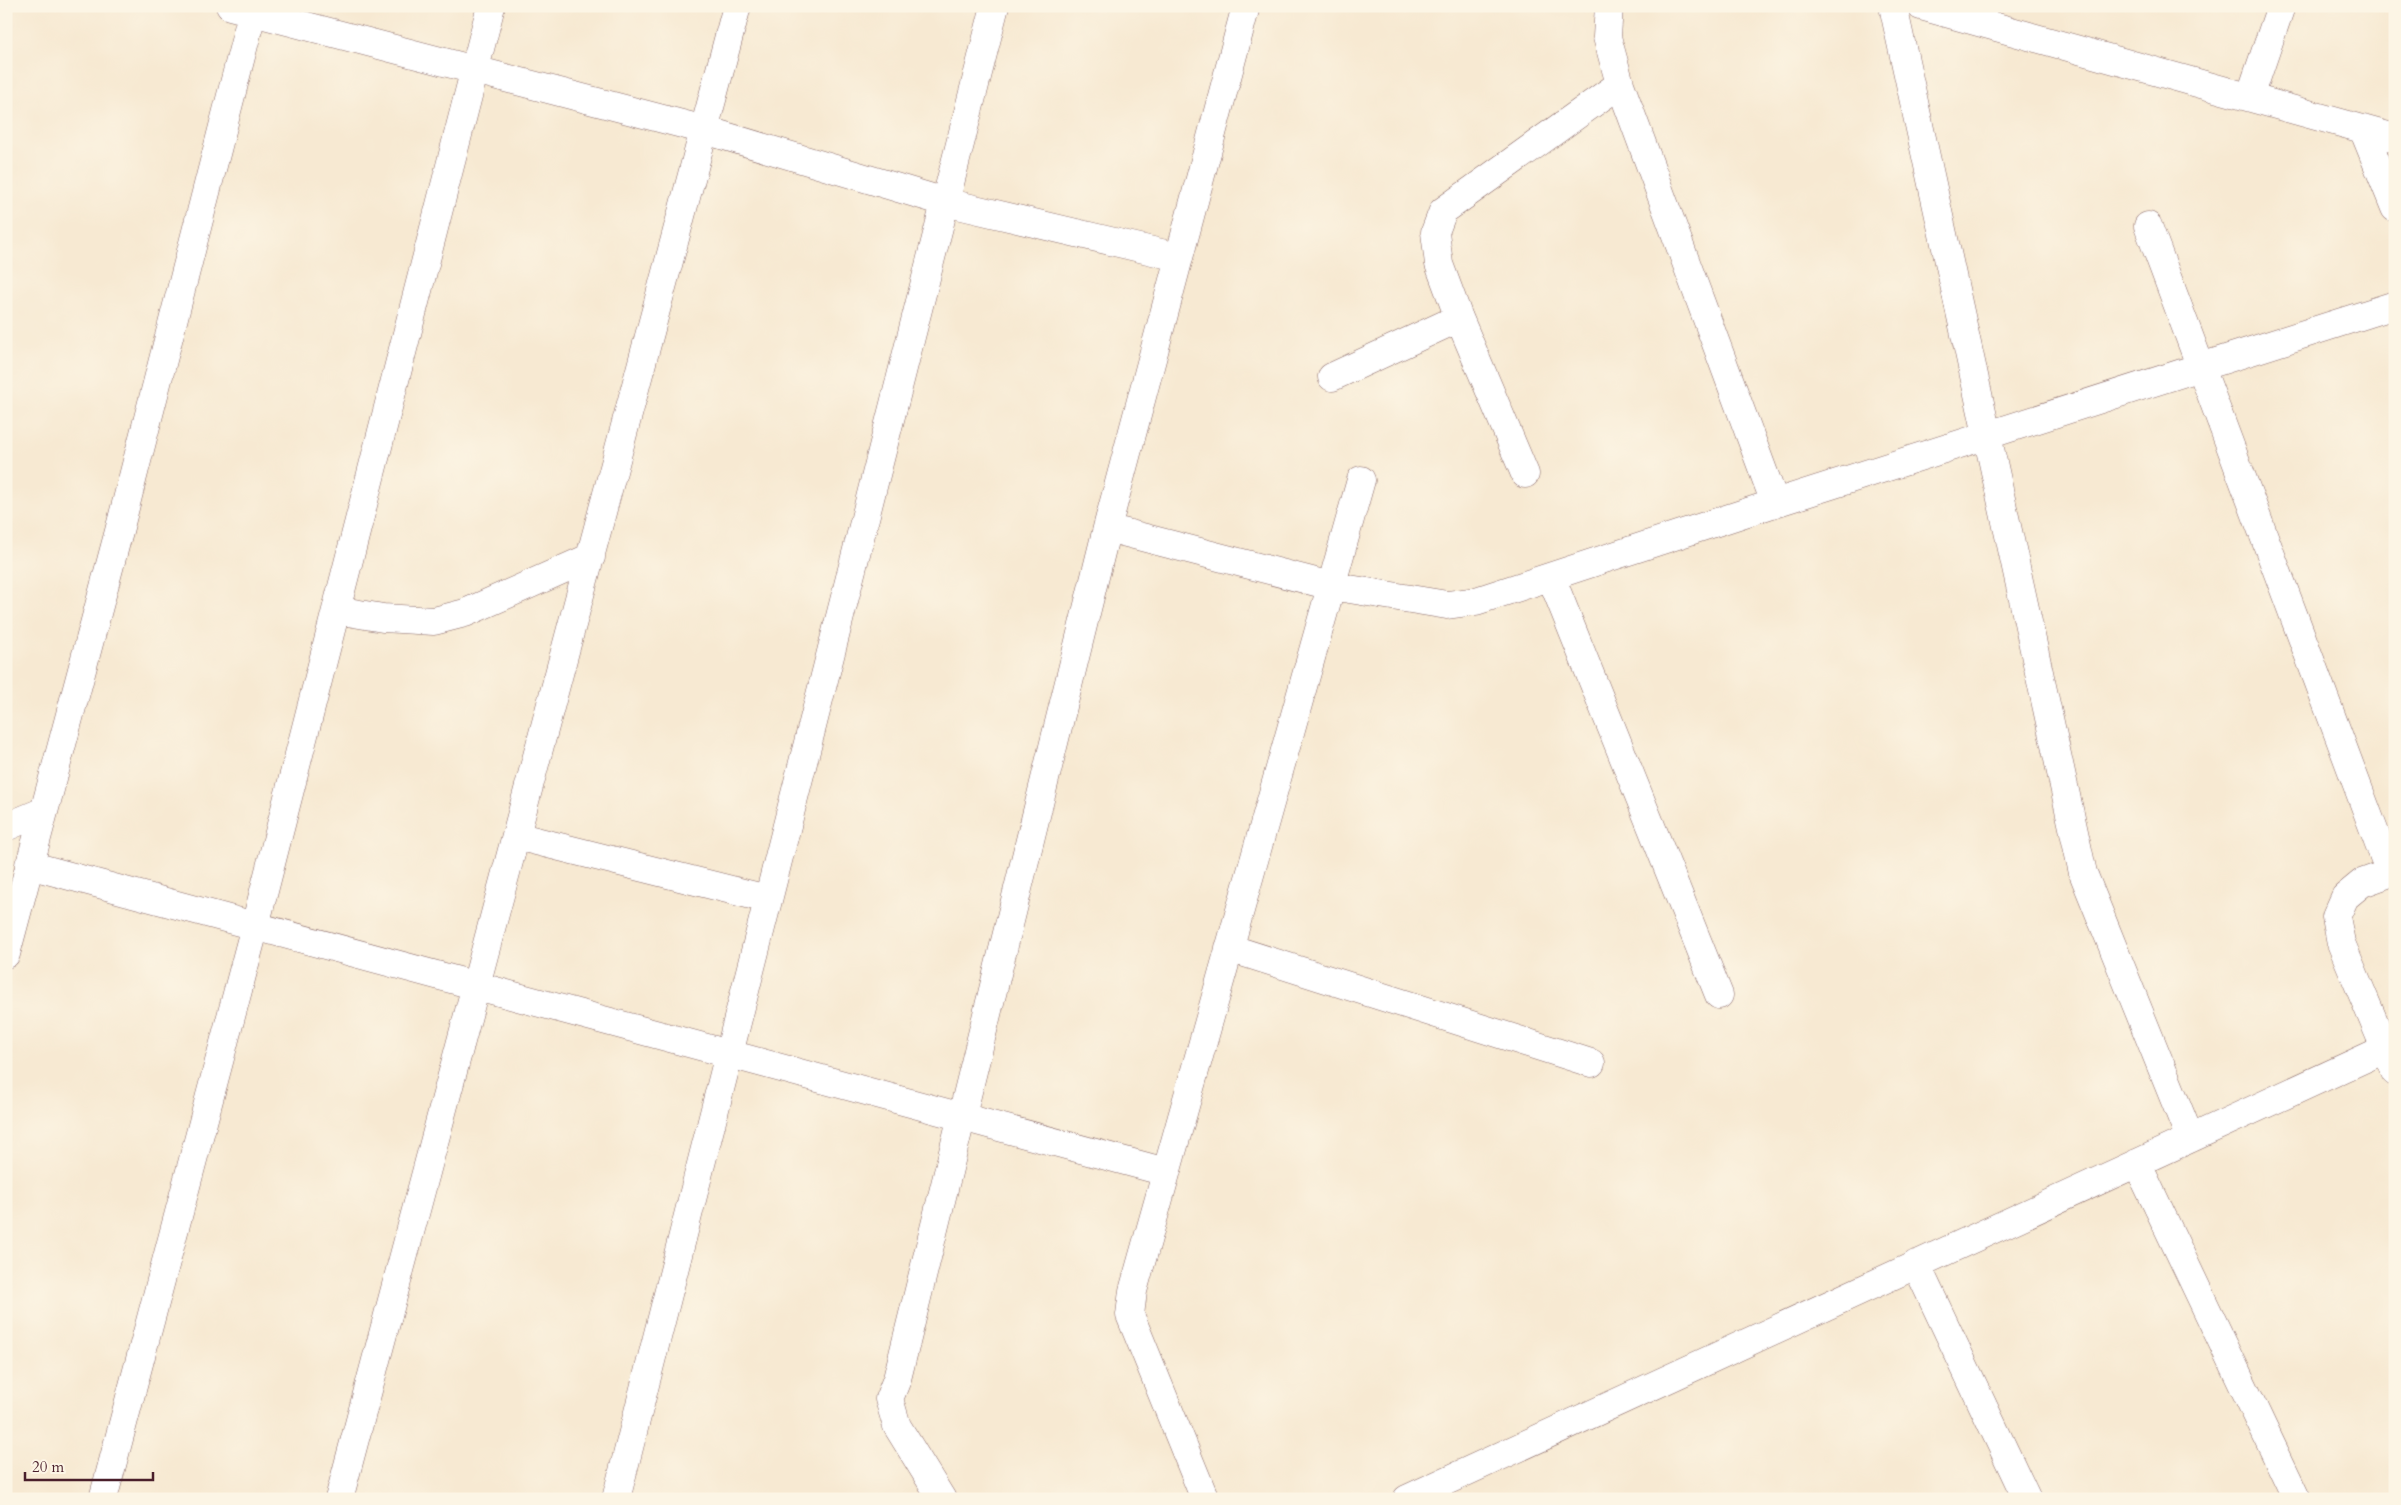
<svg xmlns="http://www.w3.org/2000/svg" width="2401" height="1505" viewBox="0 0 2401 1505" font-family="Cardo,serif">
	<rect width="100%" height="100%" fill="#fcf5e5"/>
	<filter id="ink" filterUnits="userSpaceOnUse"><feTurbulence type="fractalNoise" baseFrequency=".02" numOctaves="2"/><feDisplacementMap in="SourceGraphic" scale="10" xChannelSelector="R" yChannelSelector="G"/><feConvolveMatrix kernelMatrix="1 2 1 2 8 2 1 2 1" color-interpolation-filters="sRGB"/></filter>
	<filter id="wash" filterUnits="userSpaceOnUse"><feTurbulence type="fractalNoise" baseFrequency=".0096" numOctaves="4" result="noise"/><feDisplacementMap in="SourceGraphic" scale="20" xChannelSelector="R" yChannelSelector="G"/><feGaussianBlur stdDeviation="1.12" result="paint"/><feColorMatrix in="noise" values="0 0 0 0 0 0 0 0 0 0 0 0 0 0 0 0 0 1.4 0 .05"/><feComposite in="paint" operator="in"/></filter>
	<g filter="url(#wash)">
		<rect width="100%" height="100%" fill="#f7e9d2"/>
	</g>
	<g filter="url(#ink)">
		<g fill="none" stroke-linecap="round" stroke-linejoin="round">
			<defs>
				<path id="street" d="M230,6L705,130L945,202L1178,257
					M1609,6L1607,37L1620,84L1775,503
					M1893,6L2083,873L2190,1138
					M1921,6L2395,138
					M2250,97L2281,6
					M2363,129L2395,208
					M2148,226L2390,873
					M1332,377L1459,318
					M1525,474L1459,318L1439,264L1435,232L1443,211L1620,84
					M1107,528L1331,586L1447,605L1476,601L1775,503L2395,305
					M1551,577L1719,995
					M336,610L383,618L434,621L465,613L591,557
					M6,827L44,811
					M516,836L767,899
					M29,865L1166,1172
					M2395,871L2362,883L2345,897L2336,917L2341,943L2395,1072
					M1229,948L1591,1063
					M6,954L119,531L254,6
					M2137,1163L2297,1499
					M1916,1264L2027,1499
					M103,1499L255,926L491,6
					M339,1499L737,6
					M616,1499L995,6
					M942,1499L897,1426L889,1399L897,1379L1107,528L1246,6
					M1205,1499L1130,1315L1133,1291L1361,480
					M1407,1499L2385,1049"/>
			</defs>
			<!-- street casing -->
			<use href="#street" stroke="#876665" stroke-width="29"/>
			<!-- street -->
			<use href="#street" stroke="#fff" stroke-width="28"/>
		</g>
	</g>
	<!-- margin -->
	<rect width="2401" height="1505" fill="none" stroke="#fcf5e5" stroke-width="25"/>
	<!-- scale -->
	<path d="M25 1472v8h128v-8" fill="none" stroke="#4a1f2b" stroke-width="2.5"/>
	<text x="32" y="1472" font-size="15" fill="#4a1f2b" stroke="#fcf5e5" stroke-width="4" paint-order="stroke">20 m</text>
</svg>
